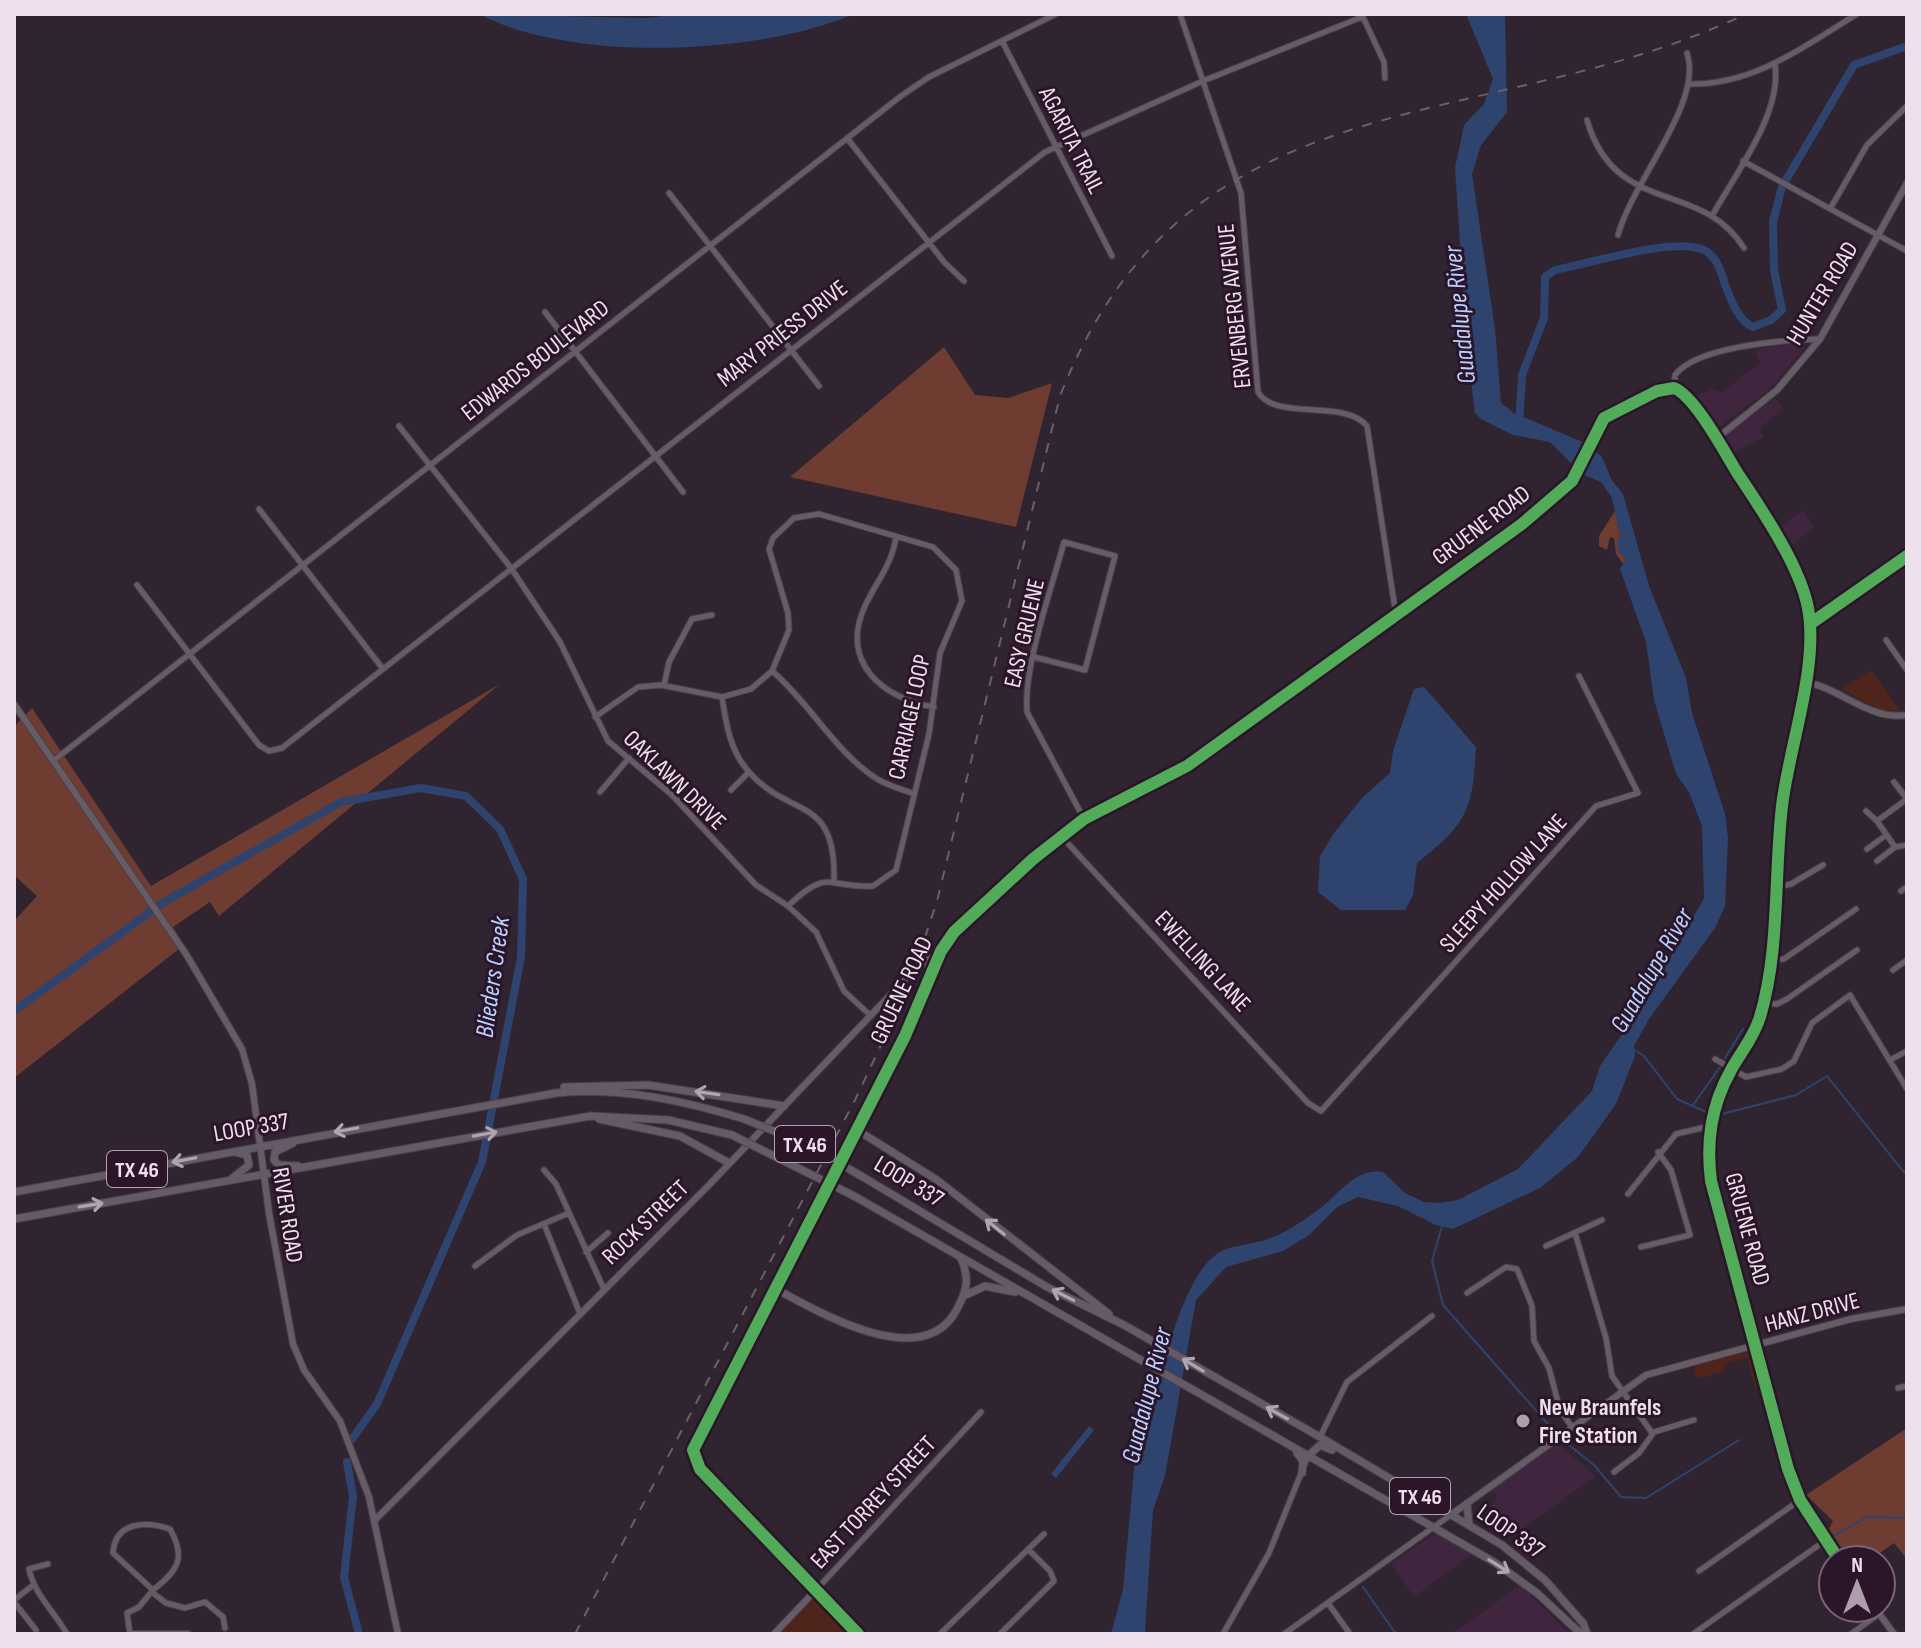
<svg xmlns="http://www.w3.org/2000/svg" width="1921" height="1648" viewBox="0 0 1921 1648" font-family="'Sofia Sans Condensed',sans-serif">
	<rect width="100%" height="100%" fill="#302430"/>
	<!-- built -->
	<path fill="#3f263e" d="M1796,342L1805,347L1770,389L1715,429L1693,399L1711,388L1722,392L1760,363L1755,350Z
		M1775,398L1783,409L1760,428L1764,437L1735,452L1725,436Z
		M1803,510L1815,528L1791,545L1779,527Z
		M1556,1442L1596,1476L1519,1531L1494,1518L1490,1512L1497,1494L1489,1491Z
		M1436,1533L1472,1554L1414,1597L1391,1563Z
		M1520,1585L1570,1634H1452Z"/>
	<!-- green -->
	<path fill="#4f241a" d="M1871,670L1901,712L1876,709L1842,689Z
		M1748,1352L1754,1357L1763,1391L1755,1387L1747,1358L1724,1364L1725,1371L1699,1378L1694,1373L1695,1365Z
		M816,1590L860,1634H775Z"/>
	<!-- forest -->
	<path fill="#6f3c31" d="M944,347L975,395L1008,398L1052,383L1016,527L790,477Z
		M1615,511L1621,539H1618L1626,558L1623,564L1616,554L1614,538L1610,537L1607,550L1599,546V536Z
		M500,684L219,916L210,902L173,927L184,945L14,1078V921L37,896L14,875V727L32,708L151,886Z
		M1907,1428V1559L1894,1543L1870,1560H1847L1827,1532L1833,1521L1806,1495Z"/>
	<!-- water -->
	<path fill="#2e446e" d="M479,14L644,18L686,14H854C759,55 573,63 479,14Z
		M1466,14H1505L1507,112L1481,145L1472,174L1495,329L1501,403L1514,413L1587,444L1602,457L1611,479L1623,494L1649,586L1686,678L1692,713L1725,814L1728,838L1725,906L1715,928L1649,1019L1634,1046L1635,1056L1616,1104L1578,1157L1540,1188L1453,1229L1436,1225L1398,1206L1358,1197L1337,1207L1309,1235L1283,1251L1226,1267L1196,1300L1165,1476L1153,1510L1145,1632L1111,1634L1123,1589L1138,1427L1150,1412C1162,1371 1182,1277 1218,1253C1232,1244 1255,1245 1271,1238C1287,1232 1304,1220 1318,1210C1339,1195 1354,1168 1383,1172L1405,1193L1424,1202L1439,1203L1458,1200L1518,1169L1592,1091L1600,1066L1649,995L1704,898L1702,826L1689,792L1676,774L1654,700L1646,642L1620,569L1626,559L1619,553L1617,539L1621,538L1612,498L1601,482L1582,474L1550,442L1513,435L1481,419L1475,413L1467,349L1455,168L1464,125L1484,104L1493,79Z
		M1424,687L1476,747C1473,810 1467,824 1417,863L1413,895L1405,910H1341L1318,892L1320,856L1334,833L1363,797L1390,773L1393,751L1414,689Z
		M1089,1426L1094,1430L1056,1478L1051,1474Z"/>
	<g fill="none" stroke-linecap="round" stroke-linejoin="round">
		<!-- stream -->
		<path stroke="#2e446e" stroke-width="2" d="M1633,1049L1644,1056L1677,1099L1706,1112
			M1725,1058L1743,1029
			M1693,1105L1720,1067
			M1718,1115L1796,1095L1827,1076L1907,1176
			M1442,1226L1432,1261L1443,1305L1555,1432
			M1565,1442L1594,1465L1621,1497L1646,1498L1739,1440
			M1833,1536L1867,1517L1907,1518
			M1363,1587L1396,1634"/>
		<!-- river -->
		<path stroke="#2e446e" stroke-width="8" d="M1786,180L1854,65L1907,46
			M1519,425L1522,375L1544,318L1545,277L1555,270C1589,264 1674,236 1704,250C1718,257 1721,273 1726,287C1731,300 1739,322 1753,327L1771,320L1782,310L1774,270L1773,222L1782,187
			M159,905L341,802L421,788L466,796L500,829L523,879L521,957L482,1162L377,1404L352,1439
			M14,1011L150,912
			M347,1462L353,1496L344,1577L359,1634"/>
		<defs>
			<path id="minor" d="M1180,14L1241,193L1258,392C1276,422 1344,398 1367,426L1396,615
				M1362,15L1384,62L1385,78
				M1002,41L1112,256
				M1690,84C1754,85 1805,46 1857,14
				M1587,120C1615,217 1701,179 1744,248
				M847,138L944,262L964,281
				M1743,161L1907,251
				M669,193L819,386
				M1830,209L1867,145L1907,106
				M1712,216C1735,174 1782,114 1775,65
				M1618,235C1632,182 1704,102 1687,53
				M545,312L683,492
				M1674,388L1675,375C1697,346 1784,340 1820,339
				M399,426L511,568L560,642L608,741L672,795L756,885L788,906L816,932L844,991L871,1016
				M259,509L383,669
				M896,537C892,565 876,582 865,606C839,662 883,699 934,707
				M137,585L259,745L269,751L282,748L1045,152L1203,81L1362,17
				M1810,624L1907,556
				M1886,640L1907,670
				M1034,657L1085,670L1115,556L1064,542C1052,588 1023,667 1027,712L1084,819
				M772,671C810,703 835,752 877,779C887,785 900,789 912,793
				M664,685L669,662L692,619L712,615
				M722,697C726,724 730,751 749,772C790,819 836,794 834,880
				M595,717L638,687L661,685L722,697L751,689L772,671L789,630L788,613L769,549L773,538L794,518L819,514L933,547L956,570L962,601L940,653L929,734L896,870L873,886C829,889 830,866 788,906
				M53,761L901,96L929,77L1056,14
				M1894,782L1907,799
				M731,790L749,772
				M600,792L629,758
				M1866,811L1877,821L1907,799
				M1877,821L1895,847L1907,845
				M1061,836L1308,1103L1321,1111L1596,806L1638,793L1579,676
				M1867,849L1885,836
				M1877,861L1895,847
				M1776,887L1791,884L1823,865
				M1901,891L1907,887
				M1770,960L1784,959L1856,909
				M1893,970L1907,960
				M1763,1003L1777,1004L1787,999L1857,950
				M1715,1059L1746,1077L1782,1069L1794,1061L1812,1023L1850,995L1907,1089
				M1890,1060L1907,1051
				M544,1170L556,1184L603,1287
				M1628,1194L1676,1134L1710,1126
				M544,1224L579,1311
				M1575,1233L1606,1338L1612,1376L1652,1433
				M1546,1246L1602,1220
				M1641,1247L1690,1235L1671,1170L1658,1152
				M586,1252L608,1233
				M475,1266L517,1235L569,1213
				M1467,1293L1506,1267L1517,1269L1532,1306L1534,1341L1549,1368L1560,1410L1572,1427
				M1898,1388L1907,1386
				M1320,1437L1347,1382L1432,1316
				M1614,1472L1639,1453L1654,1432L1694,1420
				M48,1564L29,1569C34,1594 54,1611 67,1634
				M1699,1571L1800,1500
				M153,1593L166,1603L185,1608L205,1602L223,1617L225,1628
				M14,1600L32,1586
				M14,1602L36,1630
				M1328,1603L1350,1634
				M130,1634L127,1613L139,1607L153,1590L113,1553C115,1521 147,1521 170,1529C187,1559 177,1571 153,1590
				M858,1634L816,1590L981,1412
				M940,1634L1044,1534
				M1000,1634L1054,1581L1050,1571L1028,1549
				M1223,1634L1269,1553L1308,1456
				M1284,1634L1452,1514
				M1693,1634L1826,1540
				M1851,1634L1879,1614"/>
			<path id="tertiary" d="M1716,439L1777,390L1820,339L1907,183
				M1805,682C1843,689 1869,721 1907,715
				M14,704L186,954L242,1049L252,1084L269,1213L293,1344L304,1370L340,1421L369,1497L398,1634
				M1452,1514L1646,1375L1851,1319L1907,1309
				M375,1520L709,1185L914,970L941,951
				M1875,1608L1894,1634
				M130,1634H188
				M774,1634L816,1590L700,1469L693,1450L905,1036L941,951L954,932L1033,859L1084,819L1187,766L1522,524L1572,481L1604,418L1657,391L1674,388C1695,396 1725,453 1738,474C1762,510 1800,566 1808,608C1819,667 1789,746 1782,806C1774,875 1780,950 1760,1017C1754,1037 1741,1052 1731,1070C1711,1106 1706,1141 1711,1181L1788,1469L1800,1500L1839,1560"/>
			<path id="primary" d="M564,1087L648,1085L784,1106
				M599,1119L680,1136L729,1163
				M857,1130L937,1180L1109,1314
				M293,1143L275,1152L274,1160L279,1165L298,1166
				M863,1177L1047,1287L1124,1325L1320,1437L1502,1545L1545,1580L1583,1623L1587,1634
				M230,1180L249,1165L247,1155L235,1152
				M14,1192L556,1093C622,1087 681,1100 744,1119
				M854,1196L1494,1562L1537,1593L1581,1634
				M14,1219L590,1116L668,1120L732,1135
				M776,1289C819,1312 921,1373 956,1311C967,1291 970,1279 961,1258
				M966,1295L985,1286L1015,1292
				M1297,1453L1303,1461L1302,1473
				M1308,1456L1320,1445L1332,1450
				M1467,1504L1469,1525"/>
		</defs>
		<!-- minor casing -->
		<use href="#minor" stroke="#4a404a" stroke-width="7"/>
		<!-- tertiary casing -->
		<use href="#tertiary" stroke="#4a404a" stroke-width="8"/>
		<!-- primary casing -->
		<use href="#primary" stroke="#4a404a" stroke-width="9"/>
		<!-- minor -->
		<use href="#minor" stroke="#665c66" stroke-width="5"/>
		<!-- tertiary -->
		<use href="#tertiary" stroke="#665c66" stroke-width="6"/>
		<!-- primary -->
		<use href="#primary" stroke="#655b67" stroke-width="7"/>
		<!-- rail -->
		<path stroke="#696068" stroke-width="2" stroke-dasharray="10 10" stroke-linecap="butt" d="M575,1634L855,1100L909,986L937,901L1060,396C1188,70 1484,138 1746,14"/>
		<defs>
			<path id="primary-bridge" d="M744,1119L806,1144L863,1177
				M732,1135L854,1196"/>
		</defs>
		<!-- primary-bridge casing -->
		<use href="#primary-bridge" stroke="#4a404a" stroke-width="9" stroke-linecap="butt"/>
		<!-- primary-bridge -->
		<use href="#primary-bridge" stroke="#655b67" stroke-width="7"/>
		<defs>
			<path id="cycleway" d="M1810,624L1907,556
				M858,1634L700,1469L693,1450L905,1036L941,951L954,932L1033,859L1084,819L1187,766L1522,524L1572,481L1604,418L1657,391L1674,388C1695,396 1725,453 1738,474C1762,510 1800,566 1808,608C1819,667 1789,746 1782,806C1774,875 1780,950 1760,1017C1754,1037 1741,1052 1731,1070C1711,1106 1706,1141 1711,1181L1788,1469L1800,1500L1839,1560"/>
		</defs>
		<!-- cycleway casing -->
		<use href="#cycleway" stroke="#2a1529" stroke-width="17"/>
		<!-- cycleway -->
		<use href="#cycleway" stroke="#51ab58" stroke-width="12"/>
	</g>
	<!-- one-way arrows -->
	<defs><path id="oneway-shaft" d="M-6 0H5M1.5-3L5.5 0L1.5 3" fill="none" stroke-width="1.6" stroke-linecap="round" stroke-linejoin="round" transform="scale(2)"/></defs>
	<g stroke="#b0a4b1">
		<use href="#oneway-shaft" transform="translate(707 1093) rotate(-172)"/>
		<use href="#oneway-shaft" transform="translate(346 1130) rotate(170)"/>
		<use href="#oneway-shaft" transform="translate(485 1134) rotate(-10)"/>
		<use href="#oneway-shaft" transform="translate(184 1160) rotate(169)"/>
		<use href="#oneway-shaft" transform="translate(91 1205) rotate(-9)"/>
		<use href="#oneway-shaft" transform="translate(995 1227) rotate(-141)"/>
		<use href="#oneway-shaft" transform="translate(1063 1295) rotate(-153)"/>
		<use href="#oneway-shaft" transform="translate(1193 1365) rotate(-149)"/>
		<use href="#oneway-shaft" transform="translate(1277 1413) rotate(-151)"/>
		<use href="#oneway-shaft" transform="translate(1499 1566) rotate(32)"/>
	</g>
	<!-- markers -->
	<circle fill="#ac9eab" stroke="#2a1529" stroke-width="3" cx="1523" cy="1421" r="8"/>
	<g text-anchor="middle" stroke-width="6" stroke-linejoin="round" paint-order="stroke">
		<!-- shield labels -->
		<g fill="#2a1529" stroke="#b3a2b2" stroke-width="2">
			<rect x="775" y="1126" width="60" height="36" rx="6"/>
			<rect x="107" y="1151" width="60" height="36" rx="6"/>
			<rect x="1390" y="1478" width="60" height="36" rx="6"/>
		</g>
		<g font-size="22" font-weight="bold" fill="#eedfed">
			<text x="805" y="1152">TX 46</text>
			<text x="137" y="1177">TX 46</text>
			<text x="1420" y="1504">TX 46</text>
		</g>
		<!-- street labels -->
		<g font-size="24" fill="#eedfed" stroke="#2a1529">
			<text transform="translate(1072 140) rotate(63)" y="8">AGARITA TRAIL</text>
			<text transform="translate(1822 293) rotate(-59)" y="8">HUNTER ROAD</text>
			<text transform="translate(1234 306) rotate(-96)" y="8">ERVENBERG AVENUE</text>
			<text transform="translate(782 333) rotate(-38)" y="8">MARY PRIESS DRIVE</text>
			<text transform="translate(535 360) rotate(-38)" y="8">EDWARDS BOULEVARD</text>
			<text transform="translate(1481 525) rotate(-37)" y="8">GRUENE ROAD</text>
			<text transform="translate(1024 633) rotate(-77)" y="8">EASY GRUENE</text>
			<text transform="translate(909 717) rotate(-78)" y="8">CARRIAGE LOOP</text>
			<text transform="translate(675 780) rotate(44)" y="8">OAKLAWN DRIVE</text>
			<text transform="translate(1503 883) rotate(-48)" y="8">SLEEPY HOLLOW LANE</text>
			<text transform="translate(1203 961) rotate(47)" y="8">EWELLING LANE</text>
			<text transform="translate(901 990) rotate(-65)" y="8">GRUENE ROAD</text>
			<text transform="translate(251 1127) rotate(-10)" y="8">LOOP 337</text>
			<text transform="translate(909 1181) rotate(31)" y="8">LOOP 337</text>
			<text transform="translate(288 1215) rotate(81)" y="8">RIVER ROAD</text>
			<text transform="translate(645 1222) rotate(-44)" y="8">ROCK STREET</text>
			<text transform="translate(1748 1229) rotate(75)" y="8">GRUENE ROAD</text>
			<text transform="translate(1812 1312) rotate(-15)" y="8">HANZ DRIVE</text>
			<text transform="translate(873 1502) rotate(-47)" y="8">EAST TORREY STREET</text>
			<text transform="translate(1511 1531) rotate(35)" y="8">LOOP 337</text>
		</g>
		<!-- poi labels -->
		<g font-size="24" font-weight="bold" fill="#eedfed" stroke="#2a1529" text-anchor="start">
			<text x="1539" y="1415">New Braunfels<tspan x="1539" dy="28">Fire Station</tspan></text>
		</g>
		<!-- water labels -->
		<g font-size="26" font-style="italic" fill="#b8d1fe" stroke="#2a1529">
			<text transform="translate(1459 315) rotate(-96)" y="9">Guadalupe River</text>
			<text transform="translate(1651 970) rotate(-60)" y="9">Guadalupe River</text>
			<text transform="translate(492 977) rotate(-82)" y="9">Blieders Creek</text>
			<text transform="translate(1146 1395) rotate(-76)" y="9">Guadalupe River</text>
		</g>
	</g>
	<!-- border -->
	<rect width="1921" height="1648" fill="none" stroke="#eedfed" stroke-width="32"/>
	<!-- north arrow -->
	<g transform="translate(1857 1584)"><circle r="38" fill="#2a1529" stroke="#786677" stroke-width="2"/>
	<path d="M0-6L14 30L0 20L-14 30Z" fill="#ac9eab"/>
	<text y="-12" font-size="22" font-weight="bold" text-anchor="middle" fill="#eedfed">N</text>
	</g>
</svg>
